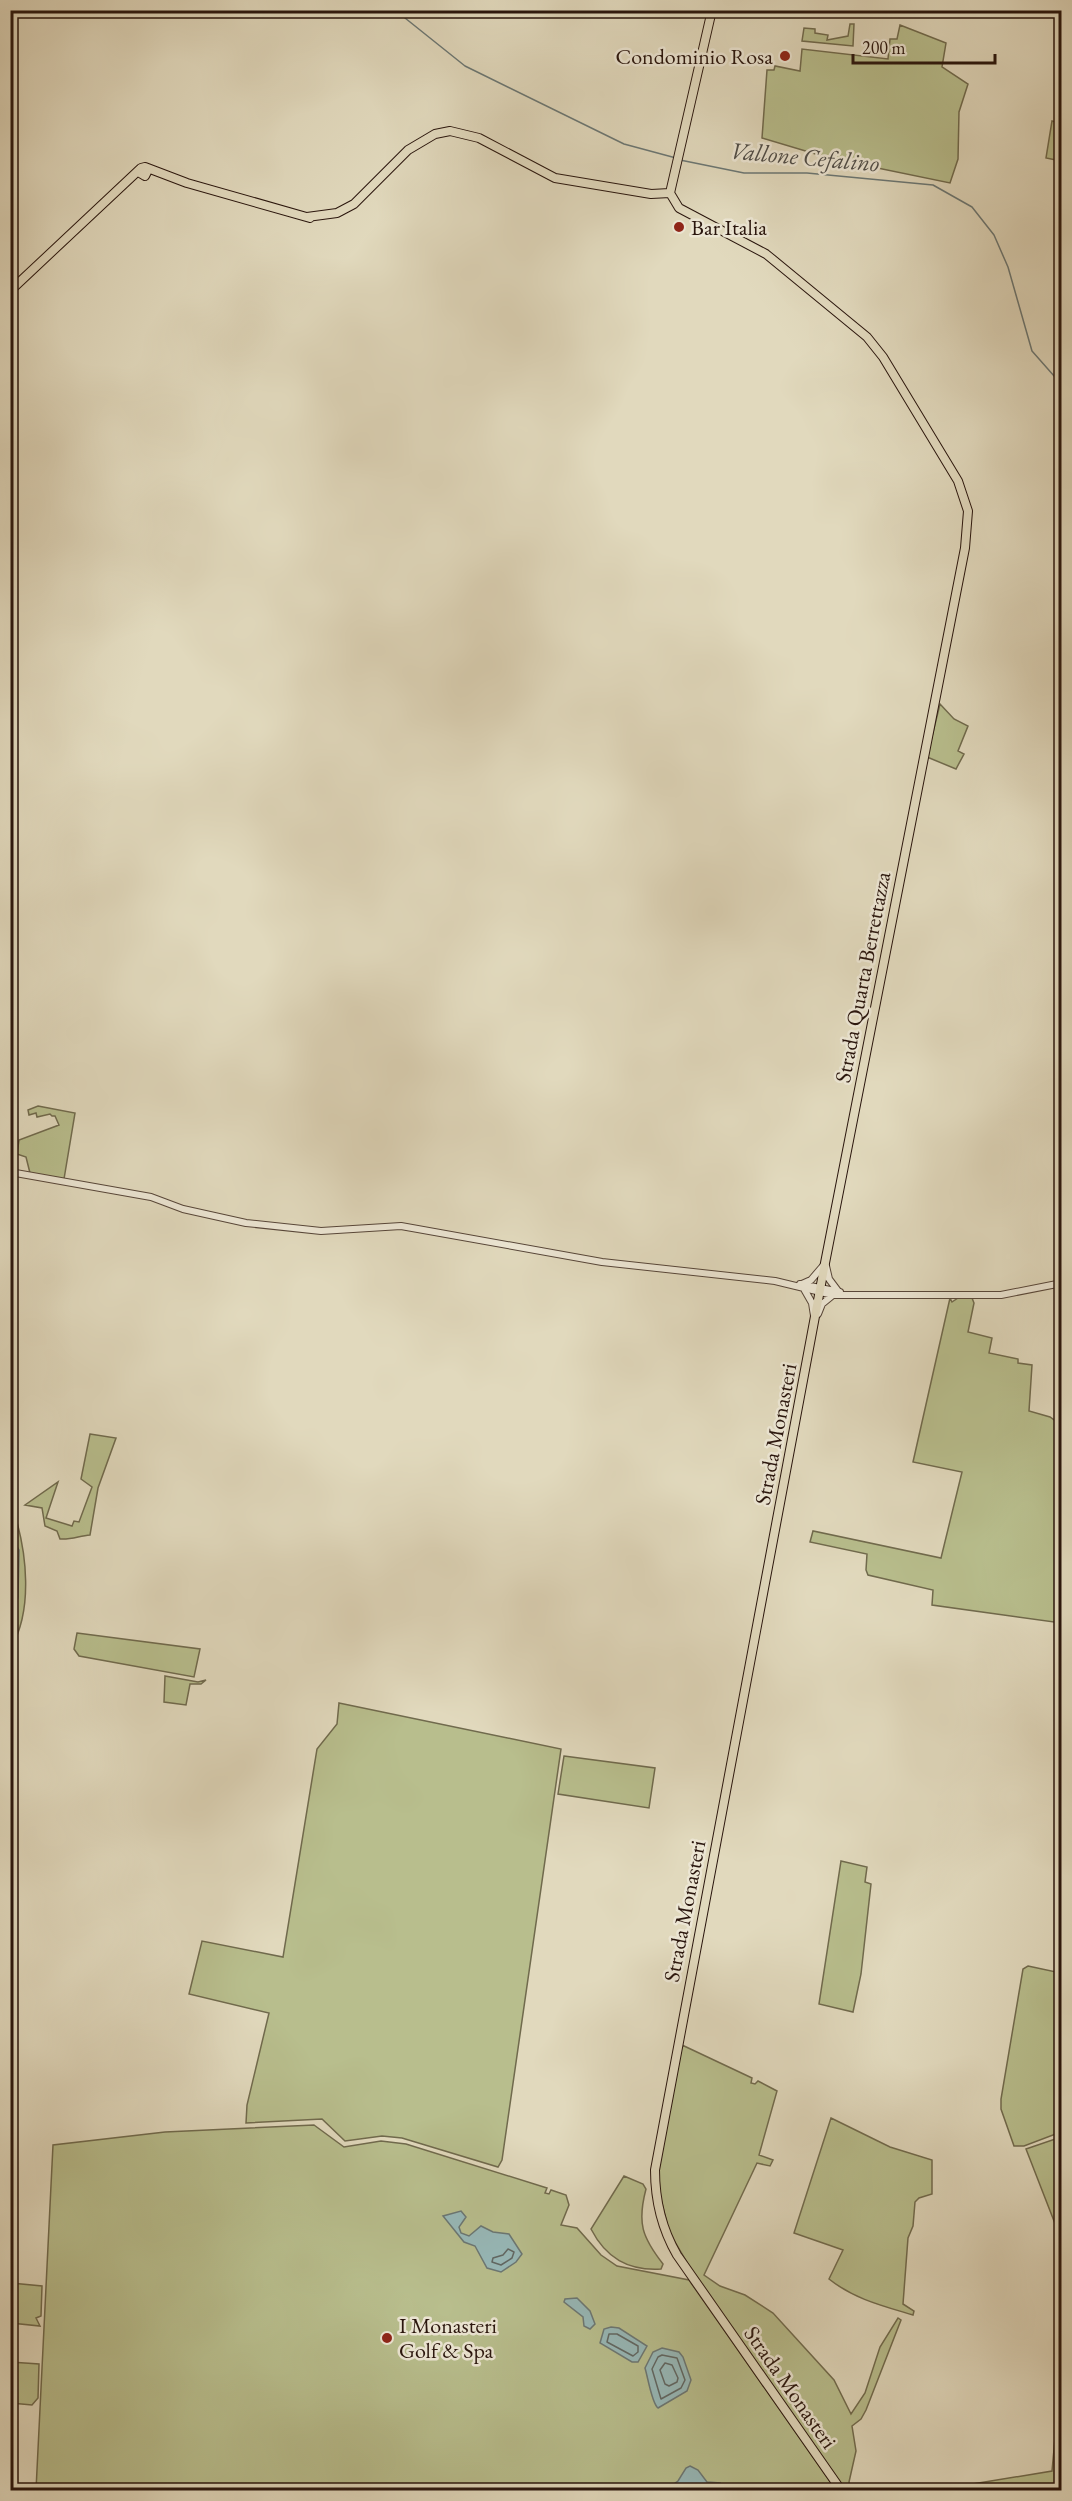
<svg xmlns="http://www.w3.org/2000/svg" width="1072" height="2501" viewBox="0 0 1072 2501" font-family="'EB Garamond',serif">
	<rect width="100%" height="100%" fill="#e1d9bd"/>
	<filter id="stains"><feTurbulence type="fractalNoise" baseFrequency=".00333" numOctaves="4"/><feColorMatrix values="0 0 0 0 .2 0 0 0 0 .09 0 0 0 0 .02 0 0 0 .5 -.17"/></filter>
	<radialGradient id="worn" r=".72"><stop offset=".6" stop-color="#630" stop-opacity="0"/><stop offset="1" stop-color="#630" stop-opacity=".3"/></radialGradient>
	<!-- green -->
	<path fill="#b8be8d" stroke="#706a4d" stroke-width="1.5" d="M850,24H854L853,46L802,41L804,28L815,29V33L828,35L827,40L848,36Z
		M900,25L946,43L942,67L968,84L959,112L958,159L950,183L829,158L762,138L767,70H774L775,66L800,71L802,49L888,59L890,39H897Z
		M1052,121L1061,123V161L1046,158Z
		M940,704L954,719L968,726L958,751L964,754L956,769L927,757Z
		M38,1106L75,1113L64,1179L30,1173L26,1157L17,1154L19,1140L59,1125L55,1116H52L50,1114L37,1117L36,1113L29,1115L28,1110Z
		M950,1298L952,1302L958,1298H972L974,1303L968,1332L992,1338L989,1353L1018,1359V1363L1032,1365L1029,1411L1050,1417L1061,1425V1623L932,1605L933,1590L868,1575L866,1570L867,1554L810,1542L813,1531L941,1558L962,1472L913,1462Z
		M90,1434L116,1438L98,1488L90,1535C79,1536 71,1540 60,1539L57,1531L45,1526L42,1508L25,1505L58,1482L46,1518L72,1526L74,1521L79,1522L92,1487L81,1479Z
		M14,1512C27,1553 33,1610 11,1648L10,1515Z
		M77,1633L200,1649L194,1677L79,1656L74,1649Z
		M165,1676L198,1682L206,1680L201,1684H190L186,1705L164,1702Z
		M339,1703L561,1749L502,2160L498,2167L402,2138L382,2136L345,2141L322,2119L246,2123L247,2105L269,2013L189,1994L202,1941L283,1957L317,1749L337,1724Z
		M564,1756L655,1768L649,1808L558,1794Z
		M841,1861L867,1867L865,1882L871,1884L861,1974L853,2012L819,2004Z
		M1028,1966L1061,1973V2132L1024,2146H1014L1001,2109V2099L1023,1969Z
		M682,2045L752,2078L751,2083L755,2084L758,2081L777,2091L759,2155L773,2160L770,2166L757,2163L704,2275L720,2286L745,2295L773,2313L834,2380L851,2414L865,2393L880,2347L898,2318L901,2320L866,2410L861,2419L852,2426L856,2451L849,2482L851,2490H845L695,2276L669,2232L658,2187L659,2164Z
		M831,2118L890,2147L932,2160V2194L919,2198L915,2202L913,2226L908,2238L903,2304L914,2311L913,2315C883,2306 854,2299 829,2279L843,2250L794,2233Z
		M314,2125L344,2147L381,2141L406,2144L547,2188L545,2193L549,2194L551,2190L566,2195L569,2205L561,2225L577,2228L601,2255L617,2266L689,2280L836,2490H36L53,2145L165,2132Z
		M1061,2137V2239L1026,2149Z
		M624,2176L643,2184L646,2189C637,2223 642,2237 663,2264L661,2269C628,2271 606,2258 591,2229Z
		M11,2283L42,2286L41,2316L36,2318L40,2326L11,2323Z
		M10,2362L39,2364L38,2398L32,2405L11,2403Z
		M1059,2395L1061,2490H936L1052,2471Z"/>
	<!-- water -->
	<path fill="#97b9b9" stroke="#6b7774" stroke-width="1.5" d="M461,2211L466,2217L459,2227L461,2233L469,2236L481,2226L493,2232L509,2234L522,2254L516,2262L501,2272L487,2268L475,2246L464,2242L443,2216Z
		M577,2298L590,2311L595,2324L590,2329L584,2326L583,2317L564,2302L565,2299Z
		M611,2327L619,2328L647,2346L638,2362H632L600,2343L604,2329Z
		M662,2348L679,2352L683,2357L691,2380L687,2391L658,2408C652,2404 648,2378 645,2368L653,2352Z
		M690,2466L698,2470L707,2482L720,2483L719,2490H665L678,2481L686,2468Z"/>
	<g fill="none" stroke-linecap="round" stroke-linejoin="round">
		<!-- shore -->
		<path stroke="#606763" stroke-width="1.5" d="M508,2249L514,2252L512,2258L501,2265L492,2262L493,2258L503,2255Z
			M609,2334H617L638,2346V2352L633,2356L607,2342Z
			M662,2355L677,2358L685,2380L681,2388L661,2399L652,2369L658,2357Z
			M665,2363L672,2365L678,2378L677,2382L669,2386L665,2384L660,2370Z"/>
		<!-- stream -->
		<path stroke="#6b7774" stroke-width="1.5" d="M395,10L465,66L624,144L676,158
			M680,160L744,173H807L933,185L972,207L994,235L1008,267L1032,351L1062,385
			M10,1534L19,1550L18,1597L10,1631
			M1002,2490L1029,2484L1059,2490"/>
		<defs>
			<path id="minor" d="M10,1172L151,1197L183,1209L246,1223L321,1231L401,1226L602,1262L775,1281L833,1295H1001L1062,1283
				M826,1266L829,1279L838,1291
				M800,1284L840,1292
				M802,1284L811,1280L823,1266
				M804,1289L812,1303L814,1316
				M818,1314L822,1304L833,1295"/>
			<path id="major" d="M1058,10L1062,11
				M148,170L145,176L140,173L141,168L145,167L187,183L310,218
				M670,193L679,208L766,254L867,337L883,357L958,481L968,511L965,548L825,1263L655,2170C655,2201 662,2229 677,2255L841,2490
				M670,193L712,10
				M307,217L337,213L354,204L408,150L435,134L450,131L479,138L555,178L651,194L670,193
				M10,291L140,169"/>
		</defs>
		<!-- minor casing -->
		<use href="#minor" stroke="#574639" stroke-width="8"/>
		<!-- major casing -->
		<use href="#major" stroke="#29150d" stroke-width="10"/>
		<!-- minor -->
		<use href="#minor" stroke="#ece6d4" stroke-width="6"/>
		<!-- major -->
		<use href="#major" stroke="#e1d9bd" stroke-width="8"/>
	</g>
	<!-- markers -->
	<g fill="#8f2418" stroke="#ece6d4" stroke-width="2">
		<circle cx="785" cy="56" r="6"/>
		<circle cx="679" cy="227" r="6"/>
		<circle cx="387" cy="2338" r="6"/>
	</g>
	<g text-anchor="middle" stroke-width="5" stroke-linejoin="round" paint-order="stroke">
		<!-- poi labels -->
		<g font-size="22" fill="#29150d" stroke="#ece6d4" text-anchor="start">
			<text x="773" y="64" text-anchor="end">Condominio Rosa</text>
			<text x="691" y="235">Bar Italia</text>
			<text x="399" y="2333">I Monasteri<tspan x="399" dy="25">Golf &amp; Spa</tspan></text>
		</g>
		<!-- street labels -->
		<g font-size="22" fill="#29150d" stroke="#ece6d4">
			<text transform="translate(862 977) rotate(-79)" y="8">Strada Quarta Berrettazza</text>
			<text transform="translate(775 1434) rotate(-79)" y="8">Strada Monasteri</text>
			<text transform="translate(684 1911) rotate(-79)" y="8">Strada Monasteri</text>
			<text transform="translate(791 2387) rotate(55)" y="8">Strada Monasteri</text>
		</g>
		<!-- water labels -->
		<g font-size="24" font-style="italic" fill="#504e49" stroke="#ece6d4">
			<text transform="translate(805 157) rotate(5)" y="8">Vallone Cefalino</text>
		</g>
	</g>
	<!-- margin -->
	<rect width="1072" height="2501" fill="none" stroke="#e1d9bd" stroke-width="36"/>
	<rect x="12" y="12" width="1048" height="2477" fill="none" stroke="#29150d" stroke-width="3"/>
	<rect x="18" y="18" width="1036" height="2465" fill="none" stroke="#29150d" stroke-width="1.5"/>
	<!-- scale -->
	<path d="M853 54v9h142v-9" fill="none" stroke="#29150d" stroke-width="3"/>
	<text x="862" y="54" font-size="18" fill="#29150d" stroke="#ece6d4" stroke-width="4.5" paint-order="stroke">200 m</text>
	<rect width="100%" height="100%" filter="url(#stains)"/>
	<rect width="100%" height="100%" fill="url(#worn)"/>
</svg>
